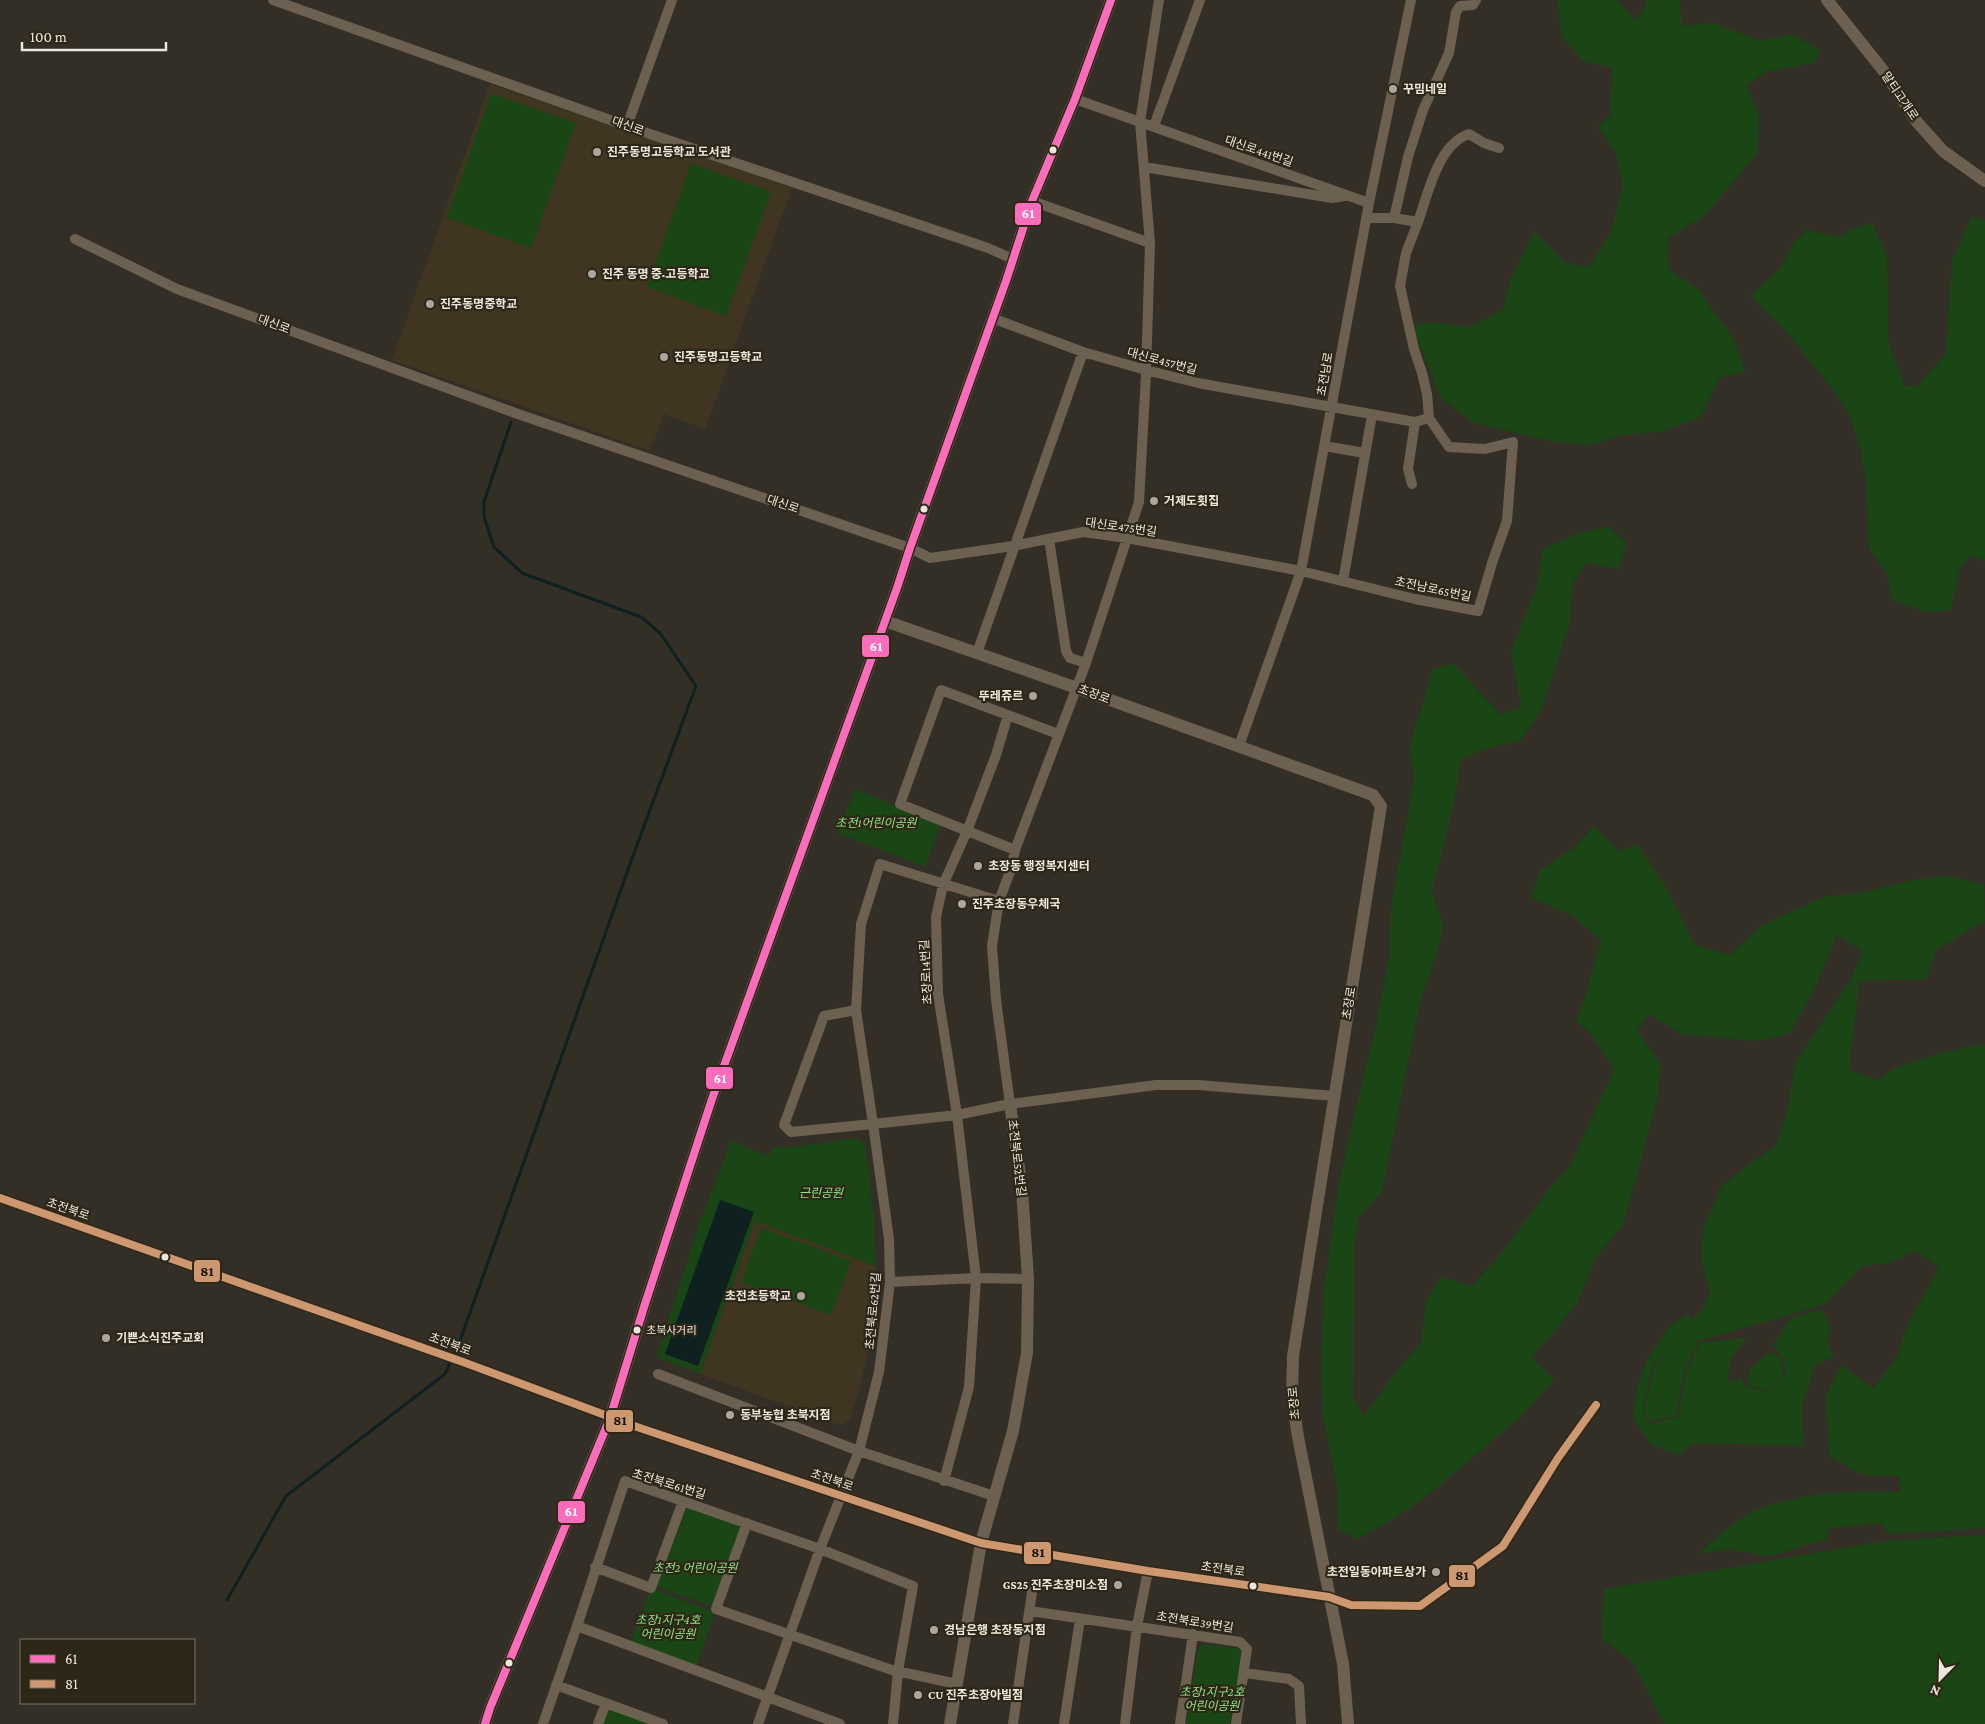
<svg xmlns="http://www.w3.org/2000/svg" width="1985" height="1724" viewBox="0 0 1985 1724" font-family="'Crimson Pro','Noto Sans KR',serif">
	<rect width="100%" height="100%" fill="#332f27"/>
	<!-- built -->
	<path fill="#3f3521" d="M490,84L792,188L705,429L664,414L650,451L392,360Z
		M755,1221L876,1266L873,1326L859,1391L849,1421L840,1425L700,1374Z"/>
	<!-- green -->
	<path fill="#194614" d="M1558,0H1616L1636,20L1645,7L1647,0H1679L1682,26L1713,23L1761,41L1792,34L1821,51L1814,63L1765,72L1747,86L1759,115L1758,152L1705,215L1667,239L1669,270L1697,288L1735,341L1745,372L1719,378L1701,417L1660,432L1622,435L1590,445L1550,441L1474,423L1440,397L1412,325L1427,322L1471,327L1503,309L1510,281L1534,231L1565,263L1589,267L1611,232L1623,187L1616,153L1598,127L1610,115L1612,68L1583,61L1561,36Z
		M491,93L576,123L531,248L447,218Z
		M691,163L771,192L726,316L647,287Z
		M1972,216L1985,220V561L1971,555L1960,568L1950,611L1926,612L1892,600L1887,574L1869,548L1866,480L1860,447L1849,415L1833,390L1784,329L1751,296L1782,266L1793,243L1807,230L1838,237L1852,229L1872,223L1887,256L1888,342L1905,386H1918L1946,353L1952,260Z
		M1608,526L1627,543L1619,569L1585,563L1573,584L1569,625L1542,709L1521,740L1485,749L1461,760L1454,802L1432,890L1443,927L1437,953L1420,1002L1382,1191L1358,1218L1354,1253L1353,1398L1364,1416L1390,1380L1421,1342L1426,1300L1441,1277L1472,1286L1505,1249L1547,1191L1570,1166L1614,1069L1591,1034L1576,1021L1588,989L1601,940L1573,916L1531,897L1540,870L1575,847L1594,826L1619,852L1637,844L1667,889L1695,945L1730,955L1761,926L1823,897L1865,892L1913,880L1946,876L1984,884L1985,921L1936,950L1927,979L1859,981L1849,1070L1879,1080L1895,1068L1941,1053L1982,1044L1985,1046V1528L1889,1534L1880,1523L1827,1528L1828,1538L1782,1553L1765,1556L1729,1549L1698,1554C1714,1540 1738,1517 1757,1510C1803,1491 1853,1491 1901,1492L1899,1476L1863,1475L1829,1456L1826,1396L1841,1365L1873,1388L1898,1356L1904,1334L1914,1312L1939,1268L1916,1251L1889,1263L1862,1266L1825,1304L1699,1341L1683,1373L1676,1416L1652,1421L1643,1413L1655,1366L1668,1347L1653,1366L1642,1413L1651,1424L1678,1417L1686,1373L1700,1343L1746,1338L1730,1359L1728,1382L1741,1378L1744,1385L1765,1393L1786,1374L1782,1357L1773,1345L1792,1317L1823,1310L1830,1328L1827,1341L1833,1356L1814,1367L1802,1405L1804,1446L1693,1443L1679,1455L1652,1445L1633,1418L1637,1387L1647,1360L1668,1328L1687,1314L1691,1318L1685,1327L1701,1311L1710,1293L1701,1258L1704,1227L1722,1185L1776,1145L1786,1116L1796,1062L1851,979L1863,951L1837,935L1813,992L1789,1034L1757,1041L1682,1034L1648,1014L1637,1030L1661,1065L1657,1101L1623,1225L1596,1257L1577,1304L1531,1358L1554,1380L1521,1416L1427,1496L1390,1521L1357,1539L1338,1529L1337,1486L1323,1417L1321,1366L1324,1289L1339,1182L1376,1025L1389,959L1391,908L1414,780L1410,746L1433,668L1454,664L1501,715L1521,707L1511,651L1538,583L1542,550L1576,534Z
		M855,789L941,824L925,867L838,833Z
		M857,1138L865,1143L874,1220L876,1266L755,1221L700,1374L657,1357L698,1227L731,1141L769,1156L774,1147L784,1148Z
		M761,1228L851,1261L831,1315L741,1282Z
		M1769,1352L1780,1358L1783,1375L1765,1391L1748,1385L1749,1370Z
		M687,1507L741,1526L712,1606L657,1587Z
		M1985,1535V1724H1664L1632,1661L1602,1639L1604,1589L1885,1541Z
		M651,1588L715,1613L695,1669L630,1645Z
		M1202,1644L1238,1648L1242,1652L1230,1724H1186L1199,1647Z
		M607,1705L661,1724H600Z"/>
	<!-- water -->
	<path fill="#0f2021" d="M720,1200L754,1212L698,1366L665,1354Z"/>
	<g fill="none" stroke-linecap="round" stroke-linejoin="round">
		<!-- stream -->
		<path stroke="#0f2021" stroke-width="3" d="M227,1600L286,1496L445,1374L461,1338L634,853L696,686L660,633L641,617L522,573L494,547L484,517V502L511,422"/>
		<!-- minor -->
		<path stroke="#6c6051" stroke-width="10" d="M273,0L644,132L988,248L1013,259
			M1075,99L1369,203
			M627,126L672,0
			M1154,126L1200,0
			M1144,167L1332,198L1345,196
			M1032,201L1150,243
			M1367,218H1394L1408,157L1423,110L1449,53L1456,12L1460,6L1473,5L1476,0
			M1394,218L1418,222L1406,253L1400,286L1414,349L1422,373L1427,394L1429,418
			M1418,222C1428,194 1438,144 1469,134L1484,143L1499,148
			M75,239L177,289L518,414L910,548L930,558L1013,546L1083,532L1127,538L1301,571L1415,599L1478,611L1493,560L1507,521L1513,442L1485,449L1449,447L1429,418L1415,422L1198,383L1146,370L1083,352L992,318
			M1324,446L1365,453
			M1412,484L1408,469L1415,422
			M1049,539L1066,651L1070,658L1086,663
			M1343,581L1372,415
			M977,653L1083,352
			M1239,746L1301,571L1369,203L1411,0
			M1015,850L900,804L941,690L1058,734
			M856,1010L873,1124L791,1132L784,1125L824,1016Z
			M856,1010L861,924L880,864L999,901
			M1010,1104L996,1000L992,946L999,901L1011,869L1015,850L1086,663L1139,502L1146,374L1150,243L1140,122L1159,0
			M0,1198L463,1362L637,1427L981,1543L1148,1571L1329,1597L1351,1605L1420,1606L1503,1546L1558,1458L1596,1405
			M1028,1279L976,1278L957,1115L1010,1104L1156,1085H1198L1335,1096
			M890,1282L976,1278L969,1387L944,1481
			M658,1374L859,1451L994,1496
			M747,1523L716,1609L892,1670L957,1684
			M595,1567L651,1588L683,1501
			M1030,1611L1240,1642L1247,1649L1236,1724
			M577,1626L840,1724
			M1245,1673L1289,1679L1299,1686L1301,1724
			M556,1685L663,1724
			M543,1724L577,1626L625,1481L820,1549L913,1586L898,1671L893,1724
			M598,1724L606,1703
			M758,1724L820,1549L859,1451L879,1372L890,1282L889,1239L873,1124L957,1115L938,994L936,917L943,885L967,831L996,755L1008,715
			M1013,1724L1033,1585
			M1064,1724L1080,1619
			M1125,1724L1137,1626L1148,1571
			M1180,1724L1193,1634"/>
		<!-- tertiary -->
		<path stroke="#6c6051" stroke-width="12" d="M1827,0L1886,74L1917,122L1943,151L1985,181
			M885,621L1077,688L1373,795L1381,806L1293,1356L1292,1397L1298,1437L1343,1664L1348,1724
			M485,1724L490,1708L610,1418L644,1307L712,1099L897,588L910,548L1006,281L1032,201L1075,99L1111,0
			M950,1724L981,1543L1013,1431L1027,1353L1028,1279L1022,1189L1010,1104"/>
		<defs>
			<path id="bus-1" d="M485,1724L490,1708L610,1418L644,1307L712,1099L897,588L910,548L1006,281L1032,201L1075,99L1111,0"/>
			<path id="bus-2" d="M0,1198L463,1362L637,1427L981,1543L1148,1571L1329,1597L1351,1605L1420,1606L1503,1546L1558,1458L1596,1405"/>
		</defs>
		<!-- bus-1 casing -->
		<use href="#bus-1" stroke="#2e2717" stroke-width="11"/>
		<!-- bus-2 casing -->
		<use href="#bus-2" stroke="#2e2717" stroke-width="11"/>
		<!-- bus-1 -->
		<use href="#bus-1" stroke="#fb6dba" stroke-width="8"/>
		<!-- bus-2 -->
		<use href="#bus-2" stroke="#cd976f" stroke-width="8"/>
	</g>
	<!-- markers -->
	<g fill="#aca79e" stroke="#2e2717" stroke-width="2">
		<circle cx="1393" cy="89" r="5"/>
		<circle cx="597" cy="152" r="5"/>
		<circle cx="592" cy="274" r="5"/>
		<circle cx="430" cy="304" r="5"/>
		<circle cx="664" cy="357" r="5"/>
		<circle cx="1154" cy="501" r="5"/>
		<circle cx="1033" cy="696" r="5"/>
		<circle cx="978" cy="866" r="5"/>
		<circle cx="962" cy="904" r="5"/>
		<circle cx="801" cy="1296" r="5"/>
		<circle cx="106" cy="1338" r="5"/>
		<circle cx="730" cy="1415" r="5"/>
		<circle cx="1436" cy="1572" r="5"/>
		<circle cx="1118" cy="1585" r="5"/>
		<circle cx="934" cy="1630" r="5"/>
		<circle cx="918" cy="1695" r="5"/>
	</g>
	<g fill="#ede8de" stroke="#2e2717" stroke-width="2">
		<circle cx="1053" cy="150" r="4.5"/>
		<circle cx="924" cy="509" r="4.5"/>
		<circle cx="165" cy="1257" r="4.5"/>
		<circle cx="637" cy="1330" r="4.5"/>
		<circle cx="1253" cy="1586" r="4.5"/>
		<circle cx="509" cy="1663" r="4.5"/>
	</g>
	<g text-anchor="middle" stroke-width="4.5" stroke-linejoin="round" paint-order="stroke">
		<!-- bus labels -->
		<g font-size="11" fill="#ede8de" stroke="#2e2717" text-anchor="start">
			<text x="646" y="1334">초북사거리</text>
		</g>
		<!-- poi labels -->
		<g font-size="12" font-weight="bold" fill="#ede8de" stroke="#2e2717" text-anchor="start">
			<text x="1403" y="93">꾸밈네일</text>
			<text x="607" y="156">진주동명고등학교 도서관</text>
			<text x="602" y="278">진주 동명 중·고등학교</text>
			<text x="440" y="308">진주동명중학교</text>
			<text x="674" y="361">진주동명고등학교</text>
			<text x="1164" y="505">거제도횟집</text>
			<text x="1023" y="700" text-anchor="end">뚜레쥬르</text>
			<text x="988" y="870">초장동 행정복지센터</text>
			<text x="972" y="908">진주초장동우체국</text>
			<text x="791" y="1300" text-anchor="end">초전초등학교</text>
			<text x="116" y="1342">기쁜소식진주교회</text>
			<text x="740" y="1419">동부농협 초북지점</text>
			<text x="1426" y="1576" text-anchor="end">초전일동아파트상가</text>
			<text x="1108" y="1589" text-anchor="end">GS25 진주초장미소점</text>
			<text x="944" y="1634">경남은행 초장동지점</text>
			<text x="928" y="1699">CU 진주초장아빌점</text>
		</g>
		<!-- street labels -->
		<g font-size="12" fill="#ede8de" stroke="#2e2717">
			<text transform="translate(1900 96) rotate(56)" y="4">말티고개로</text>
			<text transform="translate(628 126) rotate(20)" y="4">대신로</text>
			<text transform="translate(1259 151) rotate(19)" y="4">대신로441번길</text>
			<text transform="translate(274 324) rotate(20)" y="4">대신로</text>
			<text transform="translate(1162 361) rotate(15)" y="4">대신로457번길</text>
			<text transform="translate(1325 374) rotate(-80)" y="4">초전남로</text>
			<text transform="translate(783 504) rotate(19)" y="4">대신로</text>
			<text transform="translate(1121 527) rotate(8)" y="4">대신로475번길</text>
			<text transform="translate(1433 589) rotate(12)" y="4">초전남로65번길</text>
			<text transform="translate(1094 694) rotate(20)" y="4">초장로</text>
			<text transform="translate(926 972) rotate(-93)" y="4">초장로14번길</text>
			<text transform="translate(1349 1003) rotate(-81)" y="4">초장로</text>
			<text transform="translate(1017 1158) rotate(83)" y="4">초전북로52번길</text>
			<text transform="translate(68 1209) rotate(19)" y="4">초전북로</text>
			<text transform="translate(873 1311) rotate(-85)" y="4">초전북로62번길</text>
			<text transform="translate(450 1344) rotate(20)" y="4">초전북로</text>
			<text transform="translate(1294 1403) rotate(-95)" y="4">초장로</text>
			<text transform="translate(832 1480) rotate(19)" y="4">초전북로</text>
			<text transform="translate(669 1484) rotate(17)" y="4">초전북로61번길</text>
			<text transform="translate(1223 1569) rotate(8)" y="4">초전북로</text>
			<text transform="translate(1195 1622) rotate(9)" y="4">초전북로39번길</text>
		</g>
		<!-- park labels -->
		<g font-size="12" font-style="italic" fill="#8ee685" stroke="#2e2717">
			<text x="876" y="827">초전1어린이공원</text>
			<text x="821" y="1197">근린공원</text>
			<text x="695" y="1572">초전2 어린이공원</text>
			<text x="668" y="1624">초장1지구4호<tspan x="668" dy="14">어린이공원</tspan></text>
			<text x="1212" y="1696">초장1지구2호<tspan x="1212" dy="14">어린이공원</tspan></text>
		</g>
	</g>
	<g stroke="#2e2717" stroke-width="2">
		<rect x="1014" y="202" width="28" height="24" rx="5" fill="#fb6dba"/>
		<rect x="861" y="634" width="29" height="24" rx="5" fill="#fb6dba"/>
		<rect x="705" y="1066" width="29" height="24" rx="5" fill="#fb6dba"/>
		<rect x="193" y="1259" width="28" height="24" rx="5" fill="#cd976f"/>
		<rect x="605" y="1409" width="29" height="24" rx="5" fill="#cd976f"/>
		<rect x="557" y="1500" width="29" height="24" rx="5" fill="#fb6dba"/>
		<rect x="1023" y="1541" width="29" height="24" rx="5" fill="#cd976f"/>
		<rect x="1448" y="1564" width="28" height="24" rx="5" fill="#cd976f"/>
	</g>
	<g font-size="14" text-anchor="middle" font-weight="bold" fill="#fff">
		<text x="1028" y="218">61</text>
		<text x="876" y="651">61</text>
		<text x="720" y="1083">61</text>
		<text x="571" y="1516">61</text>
	</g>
	<g font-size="14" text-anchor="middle" font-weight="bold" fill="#111">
		<text x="207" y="1276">81</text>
		<text x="620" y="1425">81</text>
		<text x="1038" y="1557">81</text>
		<text x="1462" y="1580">81</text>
	</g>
	<!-- legend -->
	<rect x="20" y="1639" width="175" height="65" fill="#2e2717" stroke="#7a7467"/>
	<rect x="30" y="1655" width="25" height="8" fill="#fb6dba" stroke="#7a7467"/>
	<text x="65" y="1664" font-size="15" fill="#ede8de">61</text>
	<rect x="30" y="1680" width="25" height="8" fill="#cd976f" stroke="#7a7467"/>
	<text x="65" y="1689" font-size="15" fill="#ede8de">81</text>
	<!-- north arrow -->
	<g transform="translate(1940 1679) rotate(203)" stroke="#2e2717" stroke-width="4" paint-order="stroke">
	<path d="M0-4L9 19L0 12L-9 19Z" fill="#ede8de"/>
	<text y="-8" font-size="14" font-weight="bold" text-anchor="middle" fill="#ede8de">N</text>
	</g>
	<!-- scale -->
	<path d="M22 42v8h144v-8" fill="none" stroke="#ede8de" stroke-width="2.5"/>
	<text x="30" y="42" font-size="15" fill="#ede8de" stroke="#2e2717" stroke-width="4" paint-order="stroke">100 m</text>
</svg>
